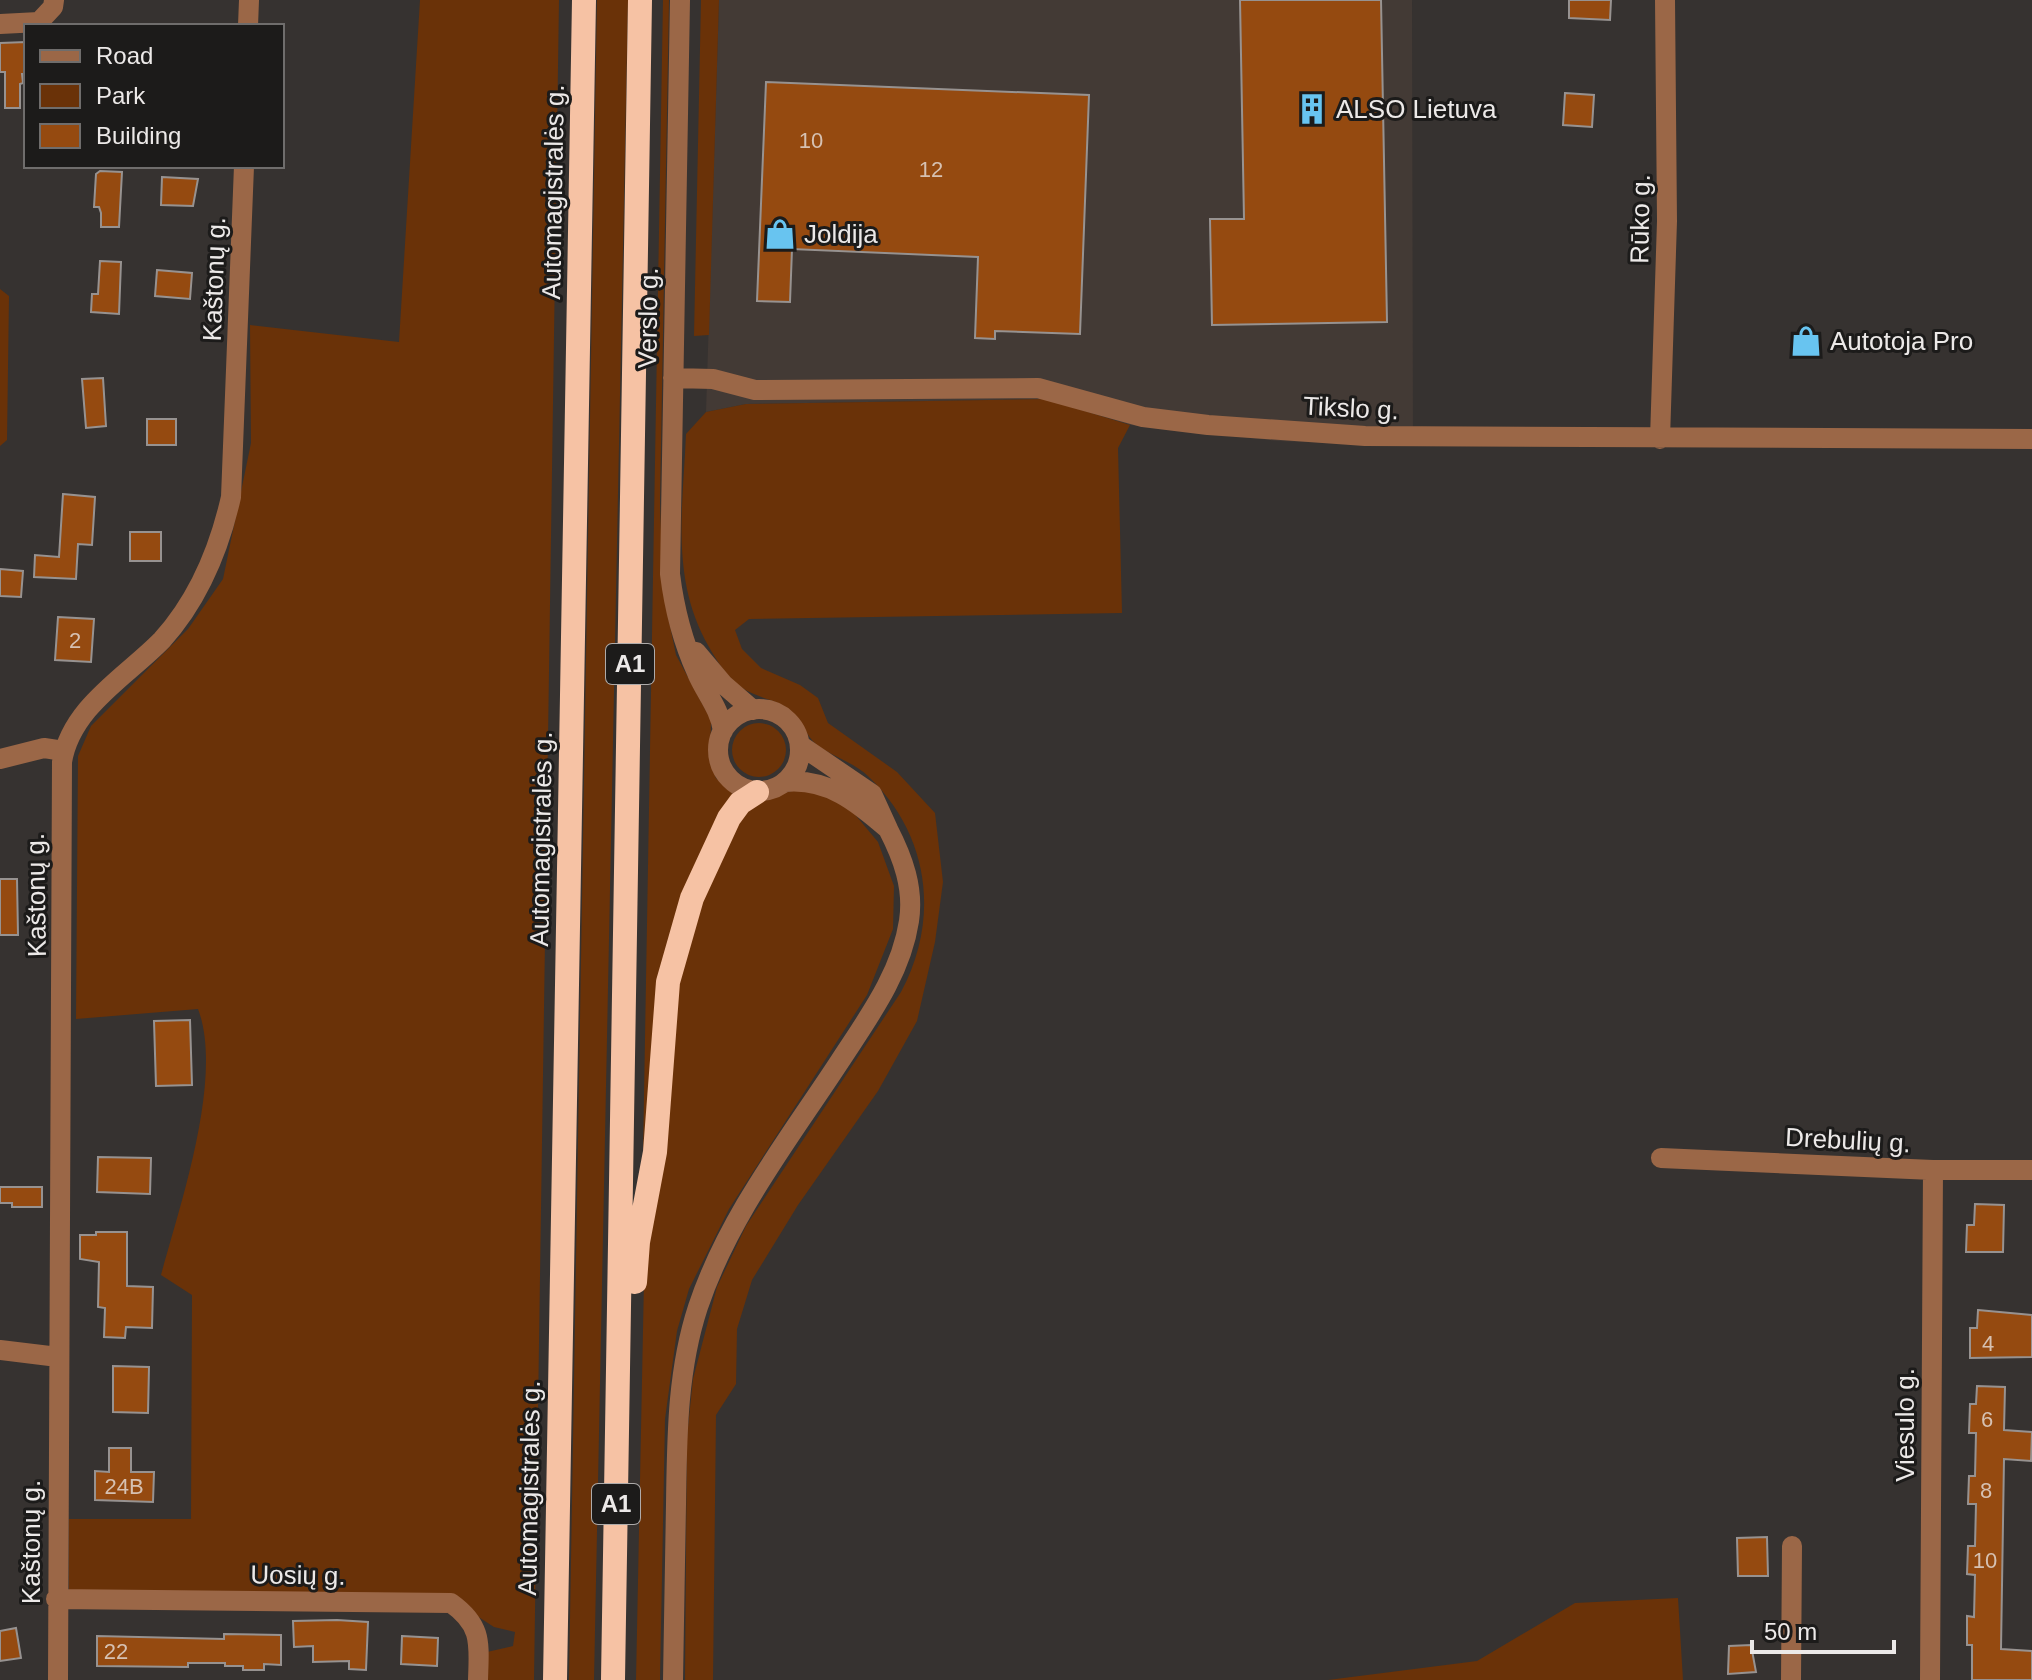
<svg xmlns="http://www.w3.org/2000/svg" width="2032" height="1680" viewBox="0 0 2032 1680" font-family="Arial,sans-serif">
	<rect width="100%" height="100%" fill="#363230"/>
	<!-- built -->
	<path fill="#433a35" d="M719,0H1412L1413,446L1278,441L1130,425L1046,399L746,404L706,412Z"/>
	<!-- green -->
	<path fill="#6a3208" d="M420,0H559L534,1680H486L487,1652L513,1646L515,1632L494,1627L446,1596L69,1590V1519H191L192,1295L161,1275C180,1205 224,1077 198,1009L76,1019L78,756L91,726L188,629L223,579L251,443L250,325L399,342Z
		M597,0H628L594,1680H569Z
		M663,0H669L660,501L663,592L676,655L711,720L710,763L716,778L733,794L699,860L643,1154Z
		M701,0H719L709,335L694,336Z
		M0,289L9,296L7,440L0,446Z
		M1046,399L1130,425L1118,448L1122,613L749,619L735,630L742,649L761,668L800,685L818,698L828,723L897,772L935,813L943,882L935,942L917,1021L878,1091L798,1205L752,1280L737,1329L736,1384L716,1415L713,1680H685L687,1437L693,1379L717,1287L746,1226L901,992C940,919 930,836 869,777C854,762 833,757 817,745C805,735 801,718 787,708C777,701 765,699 754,694C733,686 719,665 709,647C670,579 683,508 686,434L706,412L746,404Z
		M732 750a27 27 0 1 1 54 0a27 27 0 1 1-54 0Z
		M806,788L847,805L878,842L894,886L893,929L867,995L729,1209L689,1289L677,1331L665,1419L660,1680H636L644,1280L672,1010L686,936L735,823L754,804L769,796Z
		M1678,1598L1683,1680H1328L1477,1661L1575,1603Z"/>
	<!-- building -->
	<path fill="#954a10" stroke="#979290" stroke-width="2" d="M1240,0H1381L1387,322L1212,325L1210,219H1244Z
		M1569,0H1611L1610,20L1569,18Z
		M26,42V74H22L23,83L20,84V108H5V72H0V43Z
		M766,82L1089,95L1080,334L995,331V339L975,338L978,257L792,249L790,302L757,301Z
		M1565,93L1594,95L1592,127L1563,125Z
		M100,171L122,172L119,227H101V213L99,207H94L96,174Z
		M162,177L198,179L193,206L161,205Z
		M100,261L121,262L119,314L91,312L92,294H98Z
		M157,270L192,273L190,299L155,296Z
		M103,378L106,426L86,428L82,379Z
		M147,419H176V445H147Z
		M63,494L95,497L92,545L78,544L76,579L34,577L35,555L59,557Z
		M130,532H161V561H130Z
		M0,569L23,571L21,597L0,596Z
		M58,617L94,619L91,662L55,660Z
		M0,879H17L18,935H0Z
		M190,1020L192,1085L156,1086L154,1021Z
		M98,1157L151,1158L150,1194L97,1192Z
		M0,1187H42V1207H12V1203H0Z
		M1975,1204L2004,1205L2003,1252H1966L1967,1225H1974Z
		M96,1232H127V1286L153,1287L152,1328L126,1327L125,1338L104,1337L105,1308L98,1307L99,1262L80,1259V1235H96Z
		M1978,1310L2032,1315V1357L1970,1358V1328H1977Z
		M113,1366L149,1367L148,1413L113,1412Z
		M1977,1386L2005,1387L2004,1430L2032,1432L2031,1461L2004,1459L2001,1649L2032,1651V1680H1972V1645H1967V1616L1974,1617L1975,1575L1967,1574L1968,1546H1975L1976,1504H1968L1969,1476H1975L1976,1433H1969L1970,1404H1976Z
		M109,1448H131V1472H154L153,1502L95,1500V1471L109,1472Z
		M1767,1537L1768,1576H1738L1737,1538Z
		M337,1620L368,1622L366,1670L349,1669V1661L313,1662V1646L294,1647L293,1621Z
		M16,1628L21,1658L0,1661V1631Z
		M224,1634L281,1635V1665L264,1664V1670H243V1666H225V1663H188V1667L97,1666V1636L224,1639Z
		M402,1636L438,1638L437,1666L401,1664Z
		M1751,1645L1756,1672L1728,1674L1729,1646Z"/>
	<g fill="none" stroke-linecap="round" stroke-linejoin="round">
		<!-- minor -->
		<path stroke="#9b6747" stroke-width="20" d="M680,0L670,574C674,607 683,642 697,673C705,692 720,709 723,731
			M0,24L39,22L53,7L54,0
			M248,26L249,0
			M673,378L713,379L755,390L1038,388L1143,417L1208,425L1365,436L2032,439
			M1660,439L1667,221L1665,0
			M696,652L723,684L753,710
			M718 750a41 41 0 1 1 82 0a41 41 0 1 1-82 0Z
			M0,759L44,748L64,751
			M785,782C828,778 857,802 888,829L872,794L800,745
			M1661,1158L1933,1170H2032
			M0,1350L58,1357
			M56,1599L451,1603C483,1626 479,1644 478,1680
			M58,1680L62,762C71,707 126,677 162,640C199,599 219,550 231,497L244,166
			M673,1680C674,1621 675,1563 676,1504C677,1438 677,1371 698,1307C728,1217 789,1139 840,1061C868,1018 901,974 909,921C914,888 903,858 888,829
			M1791,1680L1792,1546
			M1930,1680L1933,1170"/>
		<!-- highway -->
		<path stroke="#f6c2a4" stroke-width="24" d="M635,1282L638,1242L655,1152L668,982L692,898L729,818L740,803L757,792
			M555,1680L584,0
			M613,1680L640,0"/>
	</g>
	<!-- icons -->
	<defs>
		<symbol id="building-bare" viewBox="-9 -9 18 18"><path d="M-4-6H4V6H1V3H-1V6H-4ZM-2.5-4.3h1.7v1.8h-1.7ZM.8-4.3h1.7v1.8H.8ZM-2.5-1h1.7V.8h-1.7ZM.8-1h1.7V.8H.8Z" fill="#68c4f0" stroke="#1c1b1a" stroke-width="2.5" paint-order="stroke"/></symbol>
		<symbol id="shop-bare" viewBox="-9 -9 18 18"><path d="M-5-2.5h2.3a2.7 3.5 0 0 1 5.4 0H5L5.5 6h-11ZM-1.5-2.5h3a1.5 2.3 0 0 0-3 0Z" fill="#68c4f0" stroke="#1c1b1a" stroke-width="2.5" paint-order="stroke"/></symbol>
	</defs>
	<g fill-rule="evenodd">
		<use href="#building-bare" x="1290" y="87" width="44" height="44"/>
		<use href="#shop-bare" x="758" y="212" width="44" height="44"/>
		<use href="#shop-bare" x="1784" y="319" width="44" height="44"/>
	</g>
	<g text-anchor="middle" stroke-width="6" stroke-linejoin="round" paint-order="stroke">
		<!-- number labels -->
		<g font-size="22" fill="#d6c1b2">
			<text x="811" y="148">10</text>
			<text x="931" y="177">12</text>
			<text x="75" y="648">2</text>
			<text x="1988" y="1351">4</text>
			<text x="1987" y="1427">6</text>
			<text x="124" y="1494">24B</text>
			<text x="1986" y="1498">8</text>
			<text x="1985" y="1568">10</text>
			<text x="116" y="1659">22</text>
		</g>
		<!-- shield labels -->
		<g fill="#1c1b1a" stroke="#aeabaa" stroke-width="2">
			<rect x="606" y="644" width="48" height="40" rx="6"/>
			<rect x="592" y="1484" width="48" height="40" rx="6"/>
		</g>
		<g font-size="24" font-weight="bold" fill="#ece9e8">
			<text x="630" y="672">A1</text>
			<text x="616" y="1512">A1</text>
		</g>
		<!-- poi labels -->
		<g font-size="26" fill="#ece9e8" stroke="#1c1b1a" text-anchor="start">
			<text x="1336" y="118">ALSO Lietuva</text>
			<text x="804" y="243">Joldija</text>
			<text x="1830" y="350">Autotoja Pro</text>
		</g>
		<!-- street labels -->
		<g font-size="26" fill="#ece9e8" stroke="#1c1b1a">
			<text transform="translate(553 192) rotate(-89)" y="9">Automagistralės g.</text>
			<text transform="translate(1640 219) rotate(-89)" y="9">Rūko g.</text>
			<text transform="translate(214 279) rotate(-88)" y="9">Kaštonų g.</text>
			<text transform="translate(648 318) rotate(-89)" y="9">Verslo g.</text>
			<text transform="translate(1351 408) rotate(3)" y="9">Tikslo g.</text>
			<text transform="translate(541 839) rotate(-89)" y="9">Automagistralės g.</text>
			<text transform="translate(36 895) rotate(-91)" y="9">Kaštonų g.</text>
			<text transform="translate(1848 1140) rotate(3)" y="9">Drebulių g.</text>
			<text transform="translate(1905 1425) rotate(-90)" y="9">Viesulo g.</text>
			<text transform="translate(529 1488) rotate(-89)" y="9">Automagistralės g.</text>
			<text transform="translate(31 1542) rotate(-90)" y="9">Kaštonų g.</text>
			<text transform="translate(298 1575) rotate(1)" y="9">Uosių g.</text>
		</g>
	</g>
	<!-- legend -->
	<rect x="24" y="24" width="260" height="144" fill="#1c1b1a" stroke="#6f6d6c" stroke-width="2"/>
	<rect x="40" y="50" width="40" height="12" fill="#9b6747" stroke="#6f6d6c" stroke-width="2"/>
	<text x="96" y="64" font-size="24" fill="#ece9e8">Road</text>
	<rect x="40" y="84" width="40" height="24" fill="#6a3208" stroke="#6f6d6c" stroke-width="2"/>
	<text x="96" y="104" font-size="24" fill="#ece9e8">Park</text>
	<rect x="40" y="124" width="40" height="24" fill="#954a10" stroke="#6f6d6c" stroke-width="2"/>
	<text x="96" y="144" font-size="24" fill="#ece9e8">Building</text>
	<!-- scale -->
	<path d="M1752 1640v12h142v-12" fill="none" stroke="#ece9e8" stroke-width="4"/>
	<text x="1764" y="1640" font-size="24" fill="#ece9e8" stroke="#1c1b1a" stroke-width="6" paint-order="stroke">50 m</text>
</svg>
